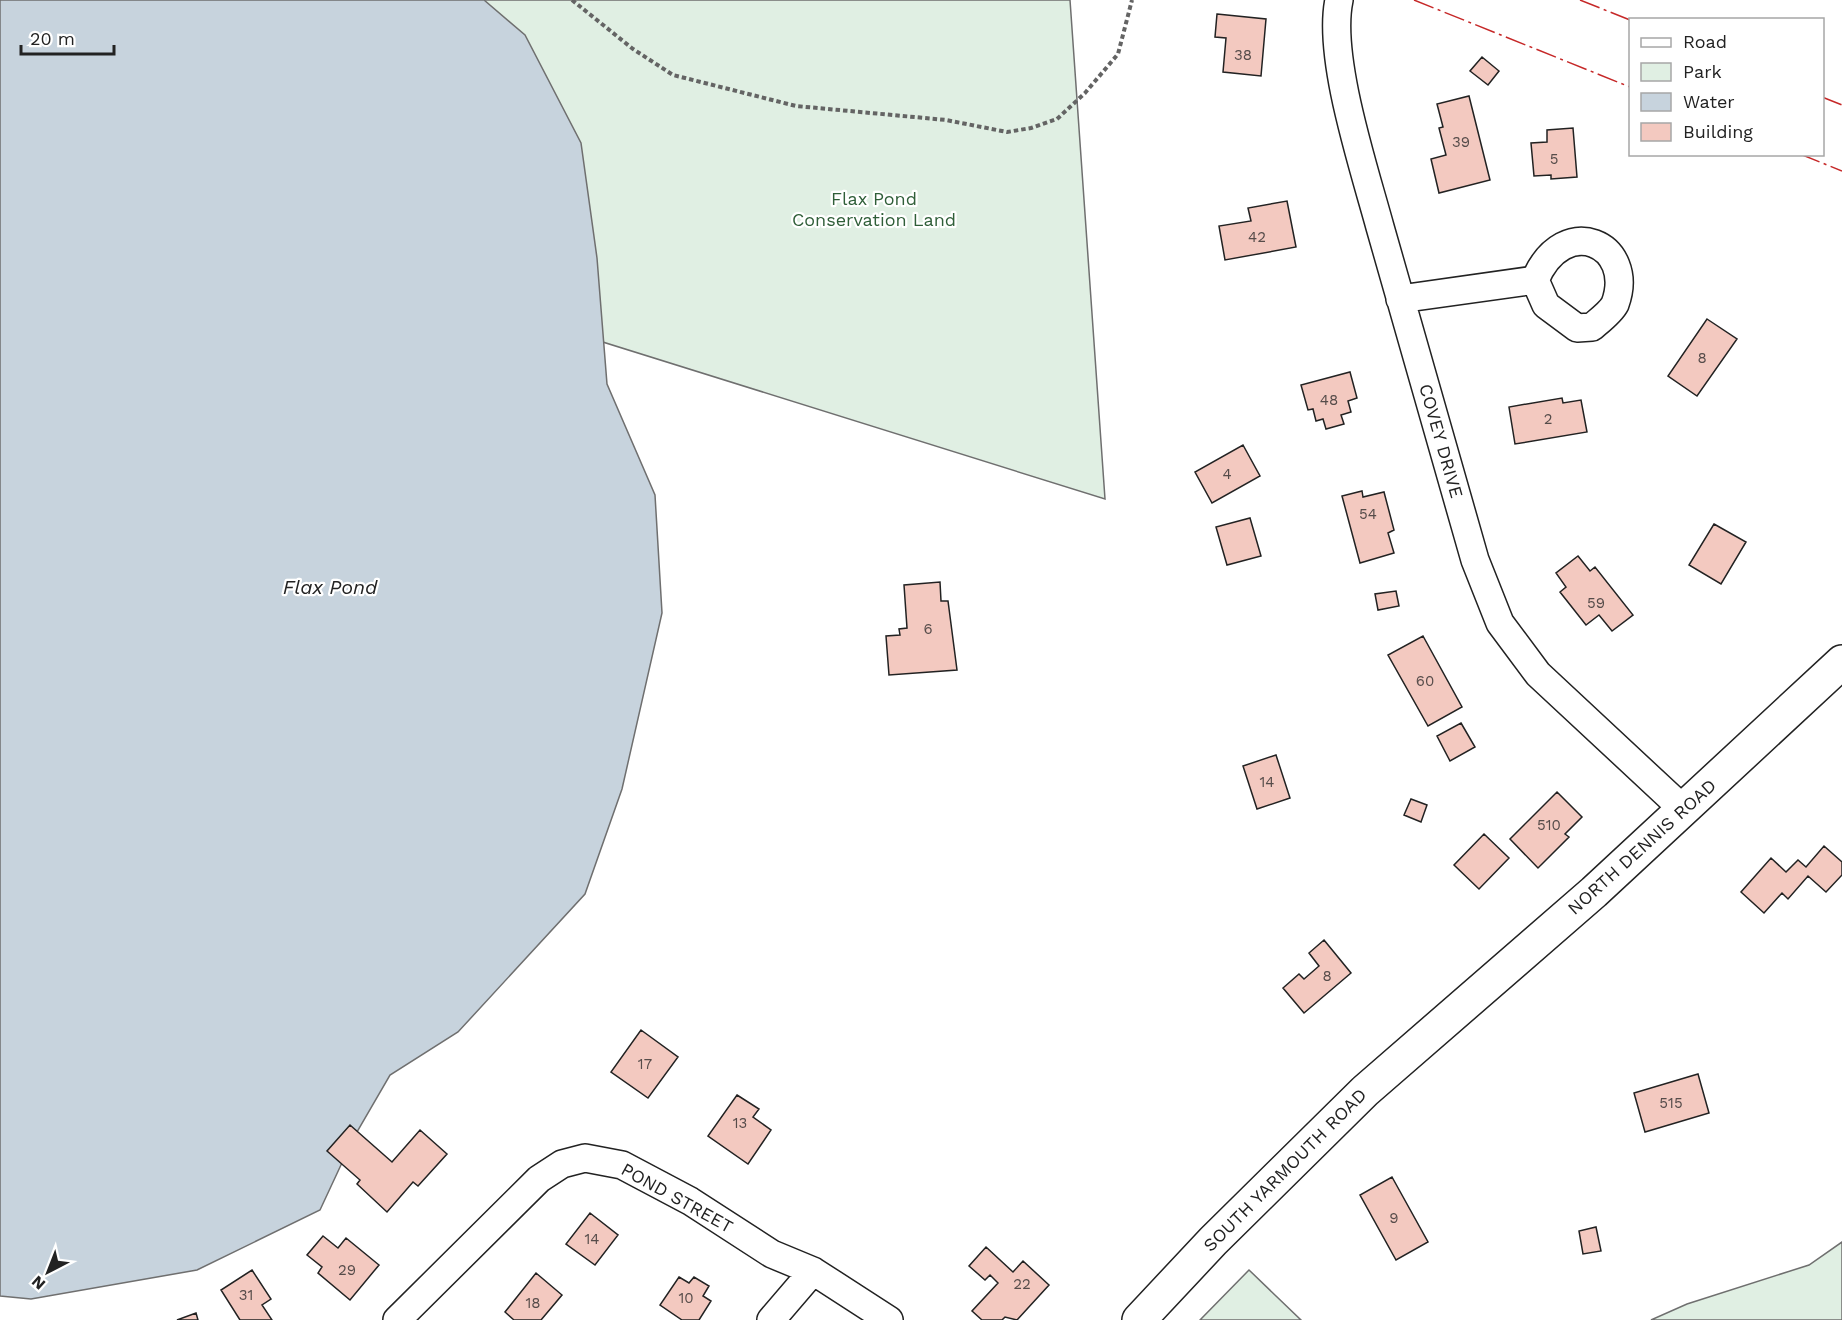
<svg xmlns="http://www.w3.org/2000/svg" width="1842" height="1320" viewBox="0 0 1842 1320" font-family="'Work Sans',sans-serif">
	<rect width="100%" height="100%" fill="#fff"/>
	<!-- green -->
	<path fill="#e0efe3" stroke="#6f6f6f" stroke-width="1.5" d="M345,0H1070L1105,499L542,323Z
		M1842,1242V1320H1651L1687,1304L1809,1265Z
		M1249,1270L1301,1320H1200Z"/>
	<!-- water -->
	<path fill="#c7d3dd" stroke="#6f6f6f" stroke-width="1.5" d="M0,0H484L525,35L581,143L597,258L607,384L655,495L662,613L622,789L585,894L458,1032L390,1075L354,1137L320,1210L197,1270L31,1299L0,1296Z"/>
	<!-- building -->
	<path fill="#f3c9c0" stroke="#222" stroke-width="1.5" d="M1217,14L1266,19L1261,76L1223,72L1226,38L1215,37Z
		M1482,57L1499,71L1488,85L1470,71Z
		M1469,96L1490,180L1439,193L1431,159L1446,155L1439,128L1443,127L1437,104Z
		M1573,128L1577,177L1551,179V175L1534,176L1531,143L1547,142V130Z
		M1287,201L1296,247L1225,260L1219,226L1251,221L1248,208Z
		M1707,319L1737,339L1697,396L1668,376Z
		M1350,372L1357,398L1348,401L1351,412L1341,415L1344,424L1326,429L1323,419L1316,421L1313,409L1308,410L1301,385Z
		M1562,398L1563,403L1581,400L1587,432L1515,444L1509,407Z
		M1243,445L1260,476L1212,503L1195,472Z
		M1362,491L1363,497L1384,492L1394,530L1388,533L1394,553L1360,563L1342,496Z
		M1250,518L1261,556L1227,565L1216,527Z
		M1714,524L1746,542L1721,584L1689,565Z
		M1578,556L1590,571L1595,567L1633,615L1612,631L1599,615L1586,625L1560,592L1566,587L1556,573Z
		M940,582L941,601H948L957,670L889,675L886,636L900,635L899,629L907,628L904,585Z
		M1396,591L1399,606L1378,610L1375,594Z
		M1423,636L1462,707L1428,726L1388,655Z
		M1461,723L1475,747L1450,761L1437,736Z
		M1276,755L1290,798L1257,809L1243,766Z
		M1557,792L1582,817L1565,834L1569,837L1538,868L1510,839Z
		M1411,799L1427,805L1421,822L1404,815Z
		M1484,834L1509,858L1479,889L1454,865Z
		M1824,846L1842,862V875L1826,892L1808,876L1788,899L1782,893L1764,913L1741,892L1771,858L1786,872L1798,860L1806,867Z
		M1324,940L1351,973L1304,1013L1283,988L1299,974L1304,979L1319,966L1309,953Z
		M641,1030L678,1057L648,1098L611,1072Z
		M1698,1074L1709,1113L1645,1132L1634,1093Z
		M737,1095L759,1109L753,1117L771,1130L748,1164L708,1136Z
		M350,1125L392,1162L420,1130L447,1154L418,1186L413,1182L387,1212L357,1184L360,1180L327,1151Z
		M1392,1177L1428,1242L1396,1260L1360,1195Z
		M590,1213L618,1235L595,1265L566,1244Z
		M1596,1227L1601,1251L1583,1254L1579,1231Z
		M323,1236L338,1248L346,1238L379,1265L350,1300L318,1273L322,1267L307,1255Z
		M986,1247L1013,1272L1023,1261L1049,1285L1017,1320L1005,1317L1002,1320H982L972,1311L998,1283L990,1275L985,1280L969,1266Z
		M252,1270L271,1299L262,1305L272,1320H240L221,1290Z
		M536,1273L562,1295L541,1320H514L505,1312Z
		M679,1277L689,1283L694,1277L709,1286L703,1296L711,1301L699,1320H682L660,1305Z
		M196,1313L198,1320H177Z"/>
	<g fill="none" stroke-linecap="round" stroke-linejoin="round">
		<defs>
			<path id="minor" d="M1339,0C1327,57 1364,168 1380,227C1411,338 1443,449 1475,560L1500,623L1538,674L1684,810
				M1400,299L1535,280C1564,211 1637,244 1615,304C1611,312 1599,321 1592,327L1577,328L1546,305L1535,280
				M397,1320L539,1179L562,1164L585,1158L622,1165L690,1201L772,1254L813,1271L889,1320
				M771,1320L813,1271"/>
			<path id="secondary" d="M1139,1320L1213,1241L1365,1091L1594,892L1842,662"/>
		</defs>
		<!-- minor casing -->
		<use href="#minor" stroke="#222" stroke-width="30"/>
		<!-- secondary casing -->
		<use href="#secondary" stroke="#222" stroke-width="36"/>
		<!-- path -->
		<path stroke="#646464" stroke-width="4" stroke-dasharray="4.5 3" stroke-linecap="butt" d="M572,0L633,49L673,75L796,106L946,120L1007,132L1031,128L1057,119L1085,93L1118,54L1132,0"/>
		<!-- minor -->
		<use href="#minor" stroke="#fff" stroke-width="27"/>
		<!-- secondary -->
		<use href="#secondary" stroke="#fff" stroke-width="33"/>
		<!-- power -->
		<path stroke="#c62828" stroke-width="1.5" stroke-dasharray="21 4.5 3 4.5" stroke-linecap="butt" d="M1414,0L1630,87
			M1580,0L1630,20
			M1822,97L1842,105
			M1800,154L1842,171"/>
	</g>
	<g text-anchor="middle" stroke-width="4.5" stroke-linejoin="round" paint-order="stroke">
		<!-- number labels -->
		<g font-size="15" fill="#564c4a">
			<text x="1243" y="60">38</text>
			<text x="1461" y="147">39</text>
			<text x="1554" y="164">5</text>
			<text x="1257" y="242">42</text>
			<text x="1702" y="363">8</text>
			<text x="1329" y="405">48</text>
			<text x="1548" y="424">2</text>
			<text x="1227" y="479">4</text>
			<text x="1368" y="519">54</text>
			<text x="1596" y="608">59</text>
			<text x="928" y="634">6</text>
			<text x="1425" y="686">60</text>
			<text x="1267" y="787">14</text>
			<text x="1549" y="830">510</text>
			<text x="1327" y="981">8</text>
			<text x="645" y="1069">17</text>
			<text x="1671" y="1108">515</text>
			<text x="740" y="1128">13</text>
			<text x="1394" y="1223">9</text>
			<text x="592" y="1244">14</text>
			<text x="347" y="1275">29</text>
			<text x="1022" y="1289">22</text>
			<text x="246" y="1300">31</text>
			<text x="686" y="1303">10</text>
			<text x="533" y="1308">18</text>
		</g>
		<!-- park labels -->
		<g font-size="18" fill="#2f5e38" stroke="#fff">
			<text x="874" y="205">Flax Pond<tspan x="874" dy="21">Conservation Land</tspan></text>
		</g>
		<!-- street labels -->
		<g font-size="18" fill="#222" stroke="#fff">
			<text transform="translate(1441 441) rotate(74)" y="6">COVEY DRIVE</text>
			<text transform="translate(1642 847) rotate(-42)" y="6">NORTH DENNIS ROAD</text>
			<text transform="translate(1285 1170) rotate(-45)" y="6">SOUTH YARMOUTH ROAD</text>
			<text transform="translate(677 1198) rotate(29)" y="6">POND STREET</text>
		</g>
		<!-- water labels -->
		<g font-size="20" font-style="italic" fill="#222" stroke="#fff">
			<text x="330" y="594">Flax Pond</text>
		</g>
	</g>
	<!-- legend -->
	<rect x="1629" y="18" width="195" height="138" fill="#ffffff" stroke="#a7a7a7" stroke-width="1.5"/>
	<rect x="1641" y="38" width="30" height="9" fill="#ffffff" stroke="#a7a7a7" stroke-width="1.5"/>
	<text x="1683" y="48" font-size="18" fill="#222222">Road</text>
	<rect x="1641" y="63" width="30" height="18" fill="#e0efe3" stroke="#a7a7a7" stroke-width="1.5"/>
	<text x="1683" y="78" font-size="18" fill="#222222">Park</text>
	<rect x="1641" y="93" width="30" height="18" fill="#c7d3dd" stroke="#a7a7a7" stroke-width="1.5"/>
	<text x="1683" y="108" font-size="18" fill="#222222">Water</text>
	<rect x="1641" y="123" width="30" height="18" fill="#f3c9c0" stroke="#a7a7a7" stroke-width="1.5"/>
	<text x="1683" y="138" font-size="18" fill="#222222">Building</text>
	<!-- north arrow -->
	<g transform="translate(48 1272) rotate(222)" stroke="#ffffff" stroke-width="4.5" paint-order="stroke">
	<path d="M0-4.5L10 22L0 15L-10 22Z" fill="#222222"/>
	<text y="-9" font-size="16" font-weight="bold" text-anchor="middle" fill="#222222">N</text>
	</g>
	<!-- scale -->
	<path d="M21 45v9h93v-9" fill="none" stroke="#222222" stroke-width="3"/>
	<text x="30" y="45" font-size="18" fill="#222222" stroke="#ffffff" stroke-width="4.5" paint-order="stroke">20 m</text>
</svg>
